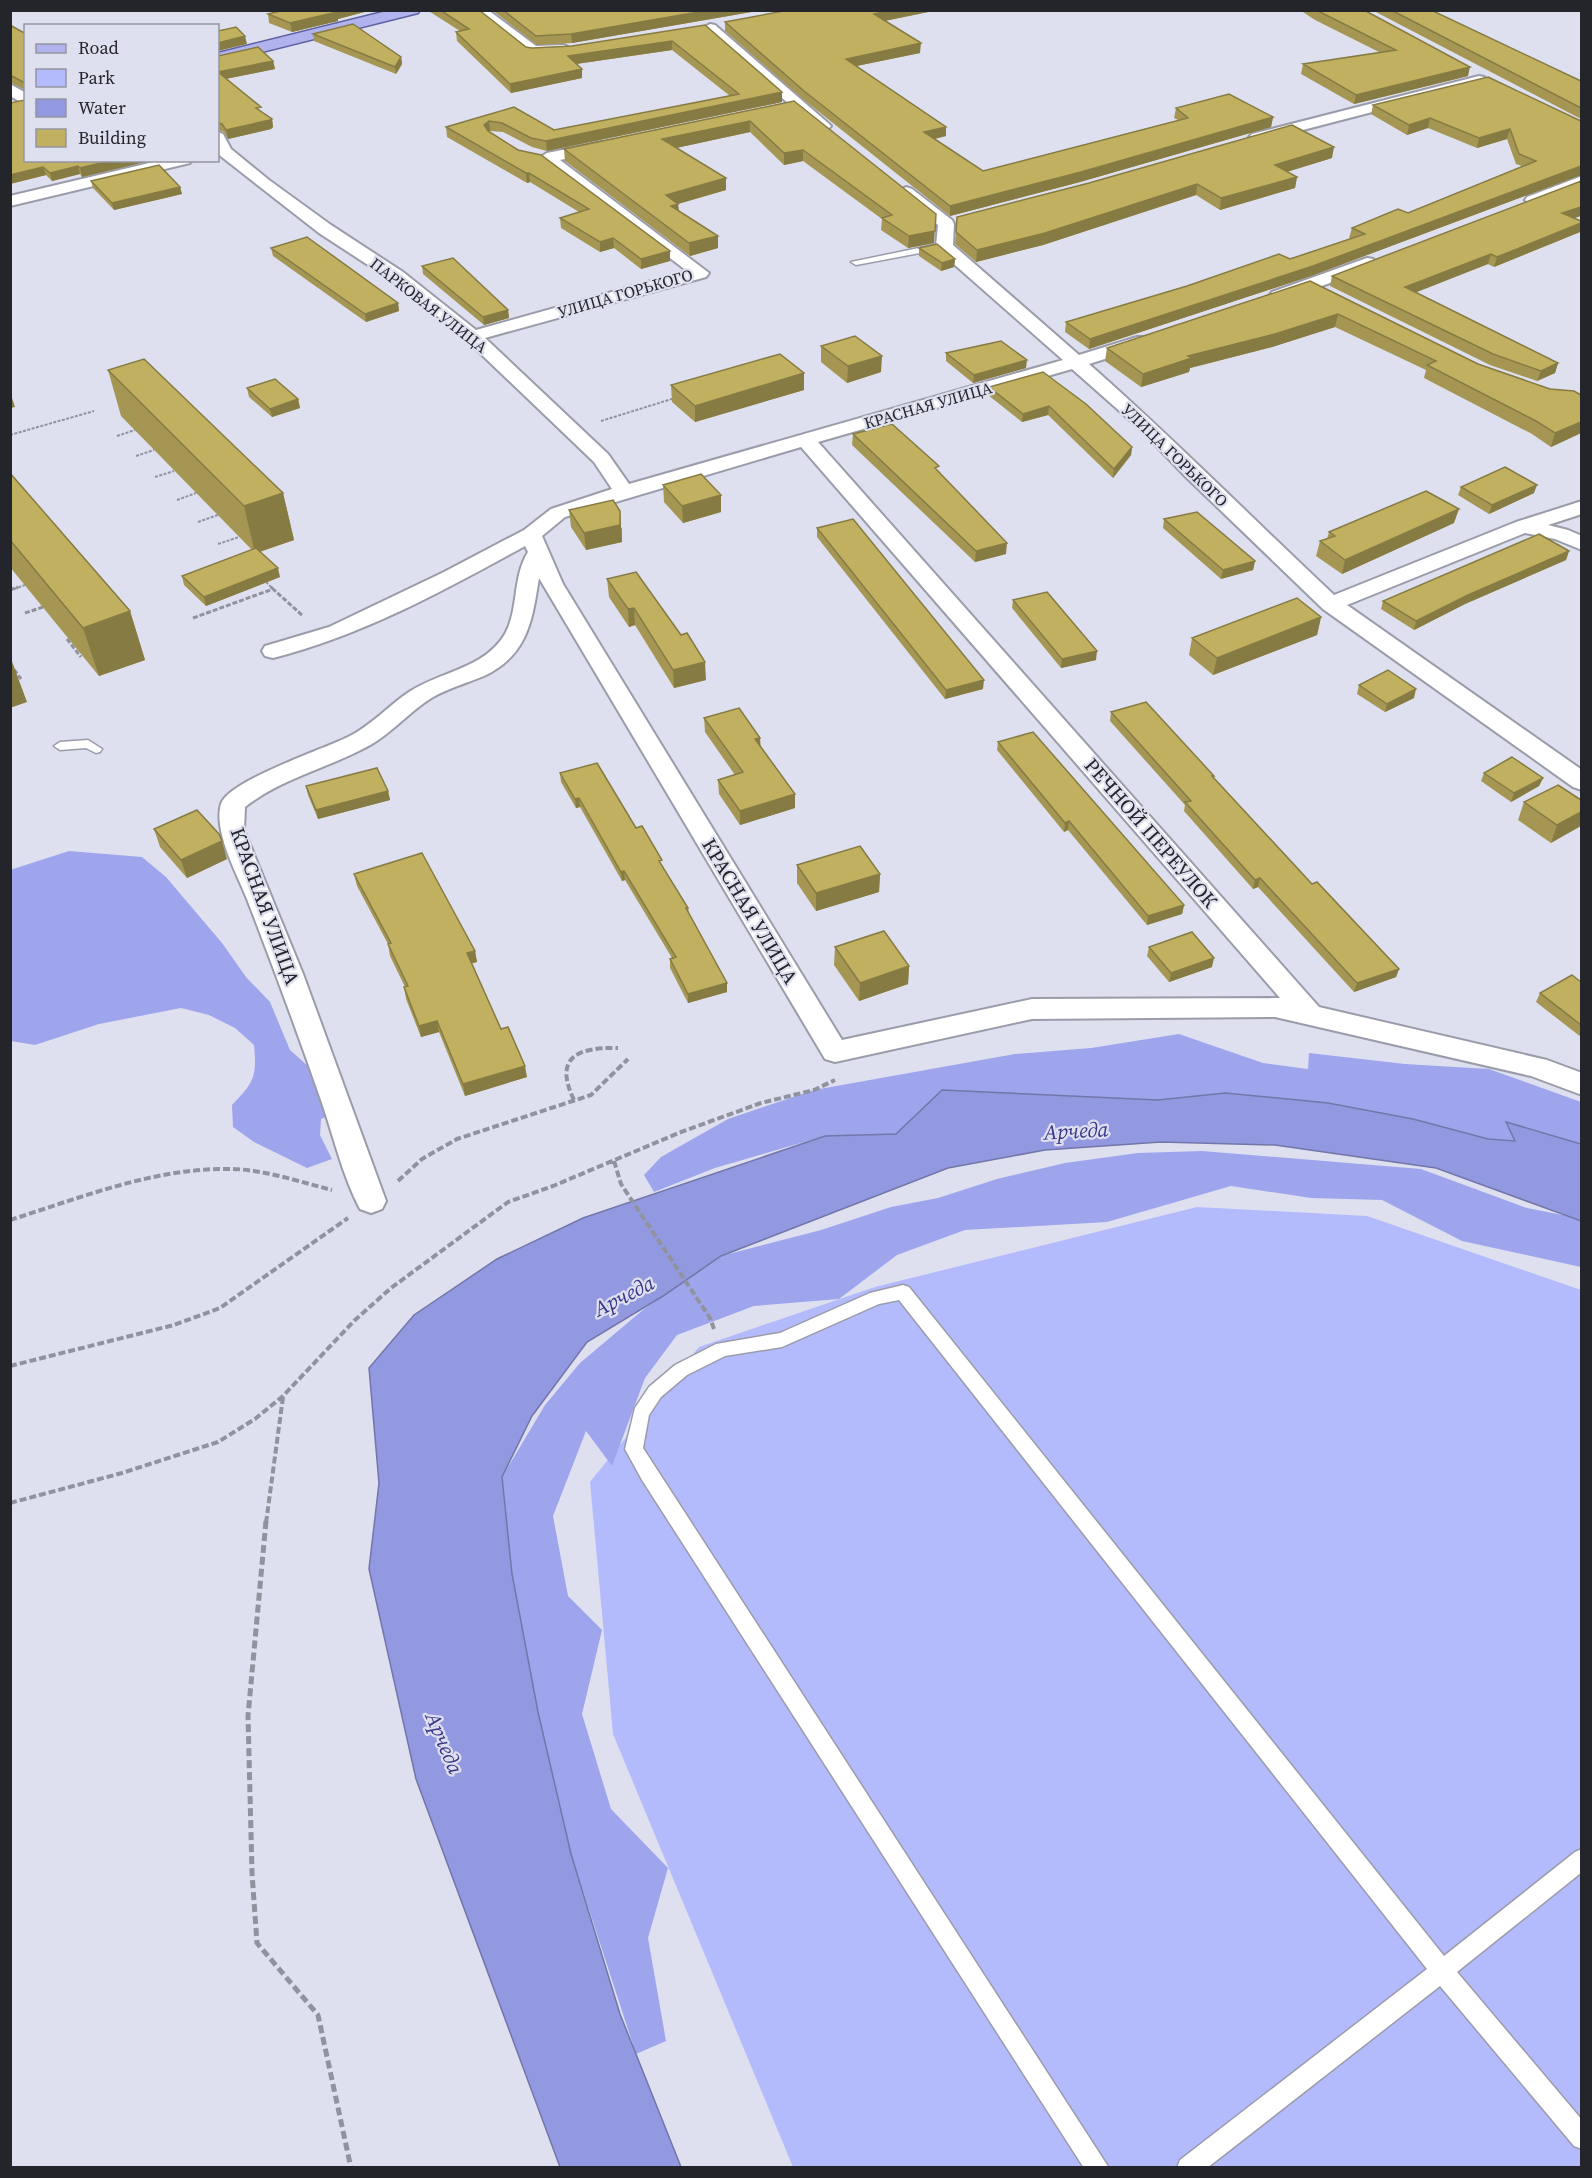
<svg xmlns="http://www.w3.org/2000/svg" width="1592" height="2178" viewBox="0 0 1592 2178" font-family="'Source Serif 4',serif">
	<rect width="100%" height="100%" fill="#dee0ef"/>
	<!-- green -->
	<path fill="#b3bbfc" d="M1197,1207L1367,1216L1581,1290V2167H793L613,1734L590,1482L699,1347L875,1287Z"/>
	<!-- forest -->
	<path fill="#9ea5ed" d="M69,851L142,857L166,877L222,943L246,977L270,1002L290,1050L336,1091L342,1110L321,1119L320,1135L332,1159L307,1168L254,1142L233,1127L232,1105C254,1082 257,1077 254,1045L235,1028L209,1015L181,1008L99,1024L35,1045L11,1041L10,870Z
		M1179,1034L1263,1063L1308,1069L1309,1053L1405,1064L1489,1069L1581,1102V1144L1507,1122L1516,1141L1488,1139L1413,1119L1328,1103L1225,1093L1158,1100L942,1090L896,1135L825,1136L715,1168L654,1192L644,1175L661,1157L728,1119L814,1090L1015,1054L1091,1048Z
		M1202,1151L1421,1169L1527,1208L1573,1217L1581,1222V1267L1462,1241L1382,1200L1311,1198L1231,1186L1107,1222L965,1230L897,1255L839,1299L754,1306L677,1335L645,1378L612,1466L586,1431L553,1516L568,1596L602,1630L582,1714L611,1809L668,1868L648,1938L666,2041L636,2054L571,1854L538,1712L512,1574L502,1477L545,1405L580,1363L644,1309L721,1256L821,1230L891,1207L938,1198L997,1179L1065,1163L1138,1153Z"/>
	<!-- water -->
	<path fill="#9399e0" stroke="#7276a9" stroke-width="1.5" d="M942,1090L1158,1100L1225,1093L1328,1103L1413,1119L1488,1139L1515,1141L1506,1122L1581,1144V1221L1436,1168L1275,1145L1161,1142L1045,1150L948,1168L721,1256L663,1296L587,1342L532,1416L502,1477L512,1574L538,1712L571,1854L620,2014L681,2167H560L416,1779L369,1569L379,1483L369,1368L414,1315L497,1259L583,1218L825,1136L896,1134Z"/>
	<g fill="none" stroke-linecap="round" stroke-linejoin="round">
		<defs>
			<path id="service" d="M938,244L942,247L941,249L856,265L851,262Z
				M88,740L102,749L100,752L96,753L86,748L60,750L54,746L60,742Z
				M903,1285L909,1287L1444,1956L1575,1852L1582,1849V1872L1457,1972L1582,2120V2149L1574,2146L1440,1986L1207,2168H1177L1180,2160L1427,1969L899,1300L879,1304L782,1347L725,1356L687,1375L661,1397L649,1415L643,1448L1109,2168H1084L642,1480L625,1449L635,1408L649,1387L675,1365L716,1344L780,1333L870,1293Z"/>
			<path id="minor" d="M472,10H488L536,46L564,45L571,49L564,53L528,54Z
				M710,24L715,25L828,123L831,126L828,129H818L705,31L703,28Z
				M1479,76L1484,77L1486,80L1484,83L1257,142L1249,137L1252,134Z
				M10,84L26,93V105L10,96Z
				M218,132L223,134L231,149L269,180L331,225L403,272L476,330L687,271L539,158L547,153L602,142L608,144L610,147L608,150L560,160L709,273L706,277L485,338L608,454L629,484L1063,360L938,250L936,246L938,225L900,195L898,192L906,187L912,189L952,220L954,224L953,245L1079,355L1137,337H1149L1152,341L1149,345L1089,364C1173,438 1252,518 1334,595L1516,522L1582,501V514L1548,525L1568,530L1582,536V550L1555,539L1525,533L1347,605L1582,770V790L1573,787L1323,609L1186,477L1141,430L1072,369L818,442L1319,1007L1547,1060L1582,1073V1095L1531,1076L1275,1017L1032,1019L835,1062L825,1059L539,578C532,621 528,655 484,676C467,683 449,688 433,697C411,710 394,731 372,744C330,768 283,777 245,807L244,830L303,974L386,1201L382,1209L371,1213L360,1209C343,1177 334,1138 322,1103C298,1034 273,966 247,899C237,874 213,831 221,804C228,781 324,749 348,737C371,726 388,706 409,692C441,671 484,669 505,634C519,609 512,578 528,552L525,546C445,590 363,635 273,658L265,656L262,651L265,646L329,627L444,572L524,530L551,509L612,489L594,462L459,333L391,280L319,233L218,154ZM801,447L1280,998L1032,999L842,1040L563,584L542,536L565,517Z
				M162,160H192L190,163L10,206V196Z
				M1582,176V187L1533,205L1525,200L1527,197Z
				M1367,258L1373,259L1376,263L1373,267L1284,300H1272L1269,296L1272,292Z"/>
			<path id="primary" d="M391,10H420L418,13L218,63V53Z"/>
		</defs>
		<!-- service casing -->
		<use href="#service" stroke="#9a9caa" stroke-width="3"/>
		<!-- minor casing -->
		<use href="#minor" stroke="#9a9caa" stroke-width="4"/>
		<!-- primary casing -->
		<use href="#primary" stroke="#5d61a1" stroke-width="3"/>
		<!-- path-far3 -->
		<path stroke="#90929d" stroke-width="2" stroke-dasharray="3 1.5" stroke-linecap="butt" d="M601,421L675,398
			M10,435L94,411
			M117,436L135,430
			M136,456L154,450
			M155,477L174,471
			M177,500L196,493
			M198,522L218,515
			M218,544L239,537
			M266,582L273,589
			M14,589L25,585"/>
		<!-- path-far2 -->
		<path stroke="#90929d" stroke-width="3" stroke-dasharray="5 2" stroke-linecap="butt" d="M271,587L273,589
			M10,590L18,587
			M25,613L43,607
			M193,618L273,589L303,616
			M67,639L81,657
			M10,664L21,679"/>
		<!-- path-far1 -->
		<path stroke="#90929d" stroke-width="4" stroke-dasharray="7 3" stroke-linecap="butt" d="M574,1100C553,1057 578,1047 618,1048
			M614,1161L621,1184L710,1318L714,1329
			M398,1181L422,1159L457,1139L591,1095L628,1059
			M10,1220C83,1197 156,1167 233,1169C266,1170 300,1182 332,1190
			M10,1366L174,1325L220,1308L348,1218
			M10,1503L122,1473L218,1442L255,1419L283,1396L355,1320L391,1288L508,1202L553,1186L681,1132L761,1103L814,1090L835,1080
			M266,1523L283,1397"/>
		<!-- path -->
		<path stroke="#90929d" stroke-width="5" stroke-dasharray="8 4" stroke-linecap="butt" d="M266,1521L248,1716L252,1873L257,1943L318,2015L351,2168"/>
		<!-- service -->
		<use href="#service" fill="#fff" fill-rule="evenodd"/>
		<!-- minor -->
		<use href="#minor" fill="#fff" fill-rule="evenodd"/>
		<!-- primary -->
		<use href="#primary" fill="#b0b3ed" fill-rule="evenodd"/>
	</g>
	<!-- wall -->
	<path fill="#a59753" d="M284,10H372L338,19V21L292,32L269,23L268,14Z
		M427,10H479L526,47L532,48L572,46L705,25L782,102L547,151L532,147L503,132L490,131L489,132L670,261L641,269L614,248L600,252L561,228L560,218L579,212L530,182L527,183L447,137L446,127L514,107L554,130L730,96L672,50L576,64L582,69V78L511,93L457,41L456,32L460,31Z
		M492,10H763L572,43L537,45Z
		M938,10L885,21L920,53L857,66L946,136L935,139L983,171L1178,120L1174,118L1176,108L1273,117L1271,127L1080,182L950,216L804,100L725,31V22Z
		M1300,10H1364L1468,76L1354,104L1301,74L1303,64L1381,53L1315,20Z
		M1372,10H1431L1581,81V119Z
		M10,25L149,161L82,177L80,174L52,181L46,175L10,184L25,100V90L10,82Z
		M313,34L401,57L402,64L396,74L314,41Z
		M218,56L273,61L275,69L226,79L262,112L272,119L273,127L271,129L228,139L224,132L218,130Z
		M794,101L934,243L908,248L881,230L882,219L803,161L784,165L750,132L676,148L726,178V190L678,204L679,211L718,248L690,256L565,161L564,149Z
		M1373,105L1581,121V175L1311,276L1089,349L1065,332L1066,322L1290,259L1351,238H1349L1352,228L1408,213L1522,166L1516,164L1507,139L1477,148L1428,128L1407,135L1371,114Z
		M1332,158L1287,172L1297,177L1295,188L1220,210L1196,195L1043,245L976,262L955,244L957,217Z
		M91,181L180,187L182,194L114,210L93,188Z
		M1574,218L1580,232L1494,267L1488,264L1415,292L1558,363L1555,373L1537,381L1490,365L1330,286L1332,276Z
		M271,248L398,303L399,311L366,322L273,256Z
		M919,248L955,259L954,267L941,271L919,256Z
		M422,266L508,310L509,318L484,325L423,274Z
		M1310,281L1478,364L1550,389L1581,395V433L1551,447L1532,434L1424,378L1426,370L1335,327L1272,347L1190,368L1189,372L1141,387L1105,361L1107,348Z
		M821,346L881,372L847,383L821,362Z
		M946,353L1026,368L973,383L946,361Z
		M108,370L283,493L294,540L260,552L280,577L206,606L184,585L182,576L252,550L121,416Z
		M1043,372L1132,447L1131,455L1113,478L1048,415L1022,422L988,395L989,387Z
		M804,373V390L695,422L672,402L671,385Z
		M247,388L298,399L300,408L272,417L249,397Z
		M853,434L939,471L1006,554L975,562L852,445Z
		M10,473L130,611L145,660L99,676L10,567Z
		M663,485L721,512L683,523L664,502Z
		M1461,487L1534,493L1489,514L1458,495Z
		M569,510L622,528V542L586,550L571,527Z
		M1164,519L1255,561L1253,570L1221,579L1163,528Z
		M1454,523L1342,574L1316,556L1320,541L1327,539L1329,532Z
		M817,528L983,689L945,699L817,537Z
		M1569,551L1566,560L1465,604L1414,630L1381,609L1383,601Z
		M607,579L706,680L674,688L635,625L629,627L609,597Z
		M1013,600L1096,660L1061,668L1012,608Z
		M1321,617L1317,635L1213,675L1189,655L1192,638Z
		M1359,685L1414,698L1385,712L1357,694Z
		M1111,712L1214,778L1312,884L1399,969L1396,977L1354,992L1258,887L1253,889L1184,811L1185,805L1110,721Z
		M704,718L795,808L740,825L719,794L718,780L735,775L705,732Z
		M998,742L1184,905L1182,914L1147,925L1068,830L1064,832L997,750Z
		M560,773L636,828L662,866L688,908L689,913L727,983V992L688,1003L670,968V959L672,958L625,880L622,881L580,807L576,808L561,782Z
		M1484,773L1543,778L1539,786L1511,802L1481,781Z
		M306,786L388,791L390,800L318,819L308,795Z
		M1581,800L1551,843L1518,820L1524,802Z
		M154,829L227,859L187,878L160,847Z
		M797,865L880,874L879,892L816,911L797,883Z
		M354,874L475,951L477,962L472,963L501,1029L527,1077L465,1096L439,1032L421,1037L406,999L404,987H405L390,956L388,944L357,886Z
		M835,947L909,966L908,984L859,1001L834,965Z
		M1149,947L1212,967L1169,982L1147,956Z
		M1581,982V1037L1536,1002L1540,993Z"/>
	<!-- shaded-wall -->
	<path fill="#867b43" d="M334,10H372L338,19V21L292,32L290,23Z
		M710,10H763L572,43L571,34Z
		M891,10H938L874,23V14Z
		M245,36L247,44L218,51V43Z
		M672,41V50L569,65L568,56Z
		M921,43L920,53L846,68V59Z
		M401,57L402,64L396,74L395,67Z
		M273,61L275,69L219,80L218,72Z
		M1470,67L1468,76L1354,104L1356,95Z
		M582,69V78L511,93L510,84Z
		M782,92V102L547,151L546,141Z
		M1273,117L1271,127L1080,182L950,216V206Z
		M1430,118L1428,128L1407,135L1409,125Z
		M272,119L273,127L271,129L228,139L226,130Z
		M489,121L490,131L485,134L484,125Z
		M750,121V132L662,151V139Z
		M946,127V136L924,141V132Z
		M1510,129L1507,139L1477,148L1479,138Z
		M1334,147L1332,158L1273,176L1275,165Z
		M803,150V161L784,165V153Z
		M113,160L149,161L82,177L80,168Z
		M78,166L80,174L52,181L50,173Z
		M1581,166V175L1311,276L1089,349L1090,339Z
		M43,167L46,175L10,184V175Z
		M526,173H529L530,182L527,183Z
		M1297,177L1295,188L1220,210L1221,198Z
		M726,178V190L667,207L666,195Z
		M1197,184L1196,195L1043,245L976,262L977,250Z
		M180,187L182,194L114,210L112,203Z
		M678,204L679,216L671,206Z
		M1581,207V216L1559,223L1562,213Z
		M936,214L934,243L908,248L909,236Z
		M1581,223L1580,232L1494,267L1497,257Z
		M718,236V248L690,256L689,243Z
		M613,238L614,248L600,252V242Z
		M670,251V261L641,269V259Z
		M1491,254L1488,264L1402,298L1405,287Z
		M955,259L954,267L941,271L942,263Z
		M398,303L399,311L366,322L365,314Z
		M508,310L509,318L484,325L483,317Z
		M1338,314L1335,327L1272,347L1190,368L1189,372L1141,387L1143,374L1188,356Z
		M882,356L881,372L847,383L848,366Z
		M1027,360L1026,368L973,383L974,375Z
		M1558,363L1555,373L1537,381L1541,371Z
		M804,373V390L695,422V406Z
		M12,398L15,407L10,408V399Z
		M298,399L300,408L272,417L270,409Z
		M1049,406L1048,415L1022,422L1023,414Z
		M1581,422V433L1551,447L1555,433Z
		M1132,447L1131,455L1113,478L1114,469Z
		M1537,485L1534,493L1489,514L1492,505Z
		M283,493L294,540L255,553L244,506Z
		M721,495V512L683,523L682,506Z
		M1459,509L1454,523L1342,574L1345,560Z
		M620,511L622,542L586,550L584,533Z
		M1007,543L1006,554L975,562L976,551Z
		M1569,551L1566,560L1465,604L1414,630L1416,621L1468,595Z
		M1255,561L1253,570L1221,579L1223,570Z
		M278,568L280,577L206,606L204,597Z
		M634,608L635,625L629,627L628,609Z
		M130,611L145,660L99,676L83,628Z
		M1321,617L1317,635L1213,675L1217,658Z
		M1097,651L1096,660L1061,668L1062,659Z
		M10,656L27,702L10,708Z
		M705,662L706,680L674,688L673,670Z
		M984,680L983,689L945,699L946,690Z
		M1416,689L1414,698L1385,712L1387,704Z
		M760,738L761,752L755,739Z
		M1543,778L1539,786L1511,802L1514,793Z
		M388,791L390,800L318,819L316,810Z
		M795,794V808L740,825V811Z
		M579,798L580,807L576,808L575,799Z
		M1581,812V826L1551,843L1557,825Z
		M1069,821L1068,830L1064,832L1065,823Z
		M222,841L227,859L187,878L181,860Z
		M624,871L625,880L622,881L621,872Z
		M880,874L879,892L816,911V893Z
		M1260,878L1258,887L1253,889L1255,880Z
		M1184,905L1182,914L1147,925L1148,916Z
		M475,951L477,962L469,964L467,953Z
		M1214,958L1212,967L1169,982L1171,973Z
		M909,966L908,984L859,1001L860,983Z
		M1399,969L1396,977L1354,992L1357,983Z
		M727,983V992L688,1003V994Z
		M437,1021L439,1032L421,1037L419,1026Z
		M525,1066L527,1077L465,1096L463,1084Z"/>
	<!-- building -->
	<path fill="#c0b060" stroke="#867b43" stroke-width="1.5" d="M284,10H334L337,12L290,23L268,14Z
		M440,10H479L526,47L532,48L572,46L705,25L782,92L546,141L531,138L502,123L489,121L484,125L488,131L518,150L541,155L670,251L641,259L613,238L600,242L560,218L589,209L529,173H526L446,127L514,107L554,130L739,94L672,41L568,56L582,69L510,84L456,32L469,29Z
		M503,10H710L571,34L536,36Z
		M789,10H891L874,14L921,43L846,59L946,127L924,132L983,171L1188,118L1176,108L1229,94L1273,117L1081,172L950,206L804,91L725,22Z
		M1316,10H1364L1470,67L1356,95L1303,64L1396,50Z
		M1391,10H1431L1581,81V108Z
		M353,24L401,57L395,67L313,34Z
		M10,25L26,34V160H113L80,168L78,166L50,173L43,167L10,175V103L25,100V83L10,75Z
		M236,27L245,36L218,43V31Z
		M258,47L273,61L218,72V56Z
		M218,72L261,107L256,108L272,119L270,120L226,130L222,124L218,123Z
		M1488,77L1581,121V166L1313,266L1090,339L1066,322L1187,286L1279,254L1290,259L1365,234L1352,228L1398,209L1408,213L1536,161L1519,154L1510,129L1479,138L1430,118L1409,125L1373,105Z
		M794,101L936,214L935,231L909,236L882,218L892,215L803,150L784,153L750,121L662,139L726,178L666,195L678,204L671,206L718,236L689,243L564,149Z
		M1292,125L1334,147L1275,165L1297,177L1221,198L1197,184L1045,233L977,250L956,232L957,217L1089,183Z
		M159,165L180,187L112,203L91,181Z
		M1581,181V207L1562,213L1581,221V223L1497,257L1491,254L1405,287L1558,363L1541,371L1493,354L1332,276Z
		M307,237L398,303L365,314L271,248Z
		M937,244L955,259L942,263L919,248Z
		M453,258L508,310L483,317L422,266Z
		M1310,281L1478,364L1550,389L1574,391L1581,395V422L1555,433L1536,421L1427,365L1436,361L1338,314L1275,334L1188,356L1192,358L1143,374L1107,348Z
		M855,336L882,356L848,366L821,346Z
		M1001,341L1027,360L974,375L946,353Z
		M780,354L804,373L695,406L671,385Z
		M144,359L283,493L244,506L108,370Z
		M1043,372L1086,404L1132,447L1114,469L1049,406L1023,414L989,387Z
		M275,379L298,399L270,409L247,388Z
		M892,424L939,466L935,468L1007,543L976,551L853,434Z
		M1505,467L1537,485L1492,505L1461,487Z
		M10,473L130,611L83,628L10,540Z
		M701,474L721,495L682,506L663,485Z
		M1426,491L1459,509L1345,560L1320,541L1335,536L1329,532Z
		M613,500L620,511V525L584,533L569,510Z
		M1197,512L1255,561L1223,570L1164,519Z
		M853,519L984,680L946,690L817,528Z
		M1539,534L1569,551L1468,595L1416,621L1383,601Z
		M256,548L278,568L204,597L182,576Z
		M636,572L681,635L687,633L705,662L673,670L634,608L628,609L607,579Z
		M1047,592L1097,651L1062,659L1013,600Z
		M1297,598L1321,617L1217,658L1192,638Z
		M1388,670L1416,689L1387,704L1359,685Z
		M1146,702L1214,776H1212L1312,884L1317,882L1399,969L1357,983L1260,878L1255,880L1185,802L1191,801L1111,712Z
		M739,708L760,738L755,739L795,794L740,811L718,780L743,772L704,718Z
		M1033,732L1184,905L1148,916L1069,821L1065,823L998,742Z
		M1512,757L1543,778L1514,793L1484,773Z
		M597,763L636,828L642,826L662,860L659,861L688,908H686L727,983L688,994L670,959L676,957L624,871L621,872L579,798L575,799L560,773Z
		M377,768L388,791L316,810L306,786Z
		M1558,785L1581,800V812L1557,825L1524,802Z
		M197,810L219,834L222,841L181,860L154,829Z
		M860,846L880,874L816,893L797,865Z
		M422,853L475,951L467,953L501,1029L508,1027L525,1066L463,1084L437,1021L419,1026L404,987L408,986L388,944L391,943L354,874Z
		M884,931L909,966L860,983L835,947Z
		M1192,932L1214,958L1171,973L1149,947Z
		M1572,975L1581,982V1025L1540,993Z"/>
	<g text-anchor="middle" stroke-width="4.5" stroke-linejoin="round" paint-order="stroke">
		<!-- far-street labels -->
		<g font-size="16" fill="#24252a" stroke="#dee0ef">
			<text transform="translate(625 293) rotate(-16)" y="6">УЛИЦА ГОРЬКОГО</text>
			<text transform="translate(429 305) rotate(38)" y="6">ПАРКОВАЯ УЛИЦА</text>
			<text transform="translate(928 405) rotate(-16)" y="6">КРАСНАЯ УЛИЦА</text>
			<text transform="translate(1175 455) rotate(44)" y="6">УЛИЦА ГОРЬКОГО</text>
		</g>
		<!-- street labels -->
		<g font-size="20" fill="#24252a" stroke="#dee0ef">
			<text transform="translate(1151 833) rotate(49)" y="7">РЕЧНОЙ ПЕРЕУЛОК</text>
			<text transform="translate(265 906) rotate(70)" y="7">КРАСНАЯ УЛИЦА</text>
			<text transform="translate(750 911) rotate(59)" y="7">КРАСНАЯ УЛИЦА</text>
		</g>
		<!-- water labels -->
		<g font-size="21" font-style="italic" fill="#383688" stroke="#dee0ef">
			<text transform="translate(1076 1131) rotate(-3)" y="7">Арчеда</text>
			<text transform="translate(624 1296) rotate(-27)" y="7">Арчеда</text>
			<text transform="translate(444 1743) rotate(67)" y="7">Арчеда</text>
		</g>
	</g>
	<!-- border -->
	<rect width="1592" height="2178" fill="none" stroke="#24252a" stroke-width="24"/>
	<!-- legend -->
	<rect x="24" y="24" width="195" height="138" fill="#dee0ef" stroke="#9495a0" stroke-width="1.5"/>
	<rect x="36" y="44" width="30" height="9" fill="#b0b3ed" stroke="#9495a0" stroke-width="1.5"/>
	<text x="78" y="54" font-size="18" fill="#24252a">Road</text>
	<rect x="36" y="69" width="30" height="18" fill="#b3bbfc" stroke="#9495a0" stroke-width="1.5"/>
	<text x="78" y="84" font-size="18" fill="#24252a">Park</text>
	<rect x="36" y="99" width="30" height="18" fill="#9399e0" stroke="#9495a0" stroke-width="1.5"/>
	<text x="78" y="114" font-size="18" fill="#24252a">Water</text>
	<rect x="36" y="129" width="30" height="18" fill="#c0b060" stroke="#9495a0" stroke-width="1.5"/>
	<text x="78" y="144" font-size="18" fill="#24252a">Building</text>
</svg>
